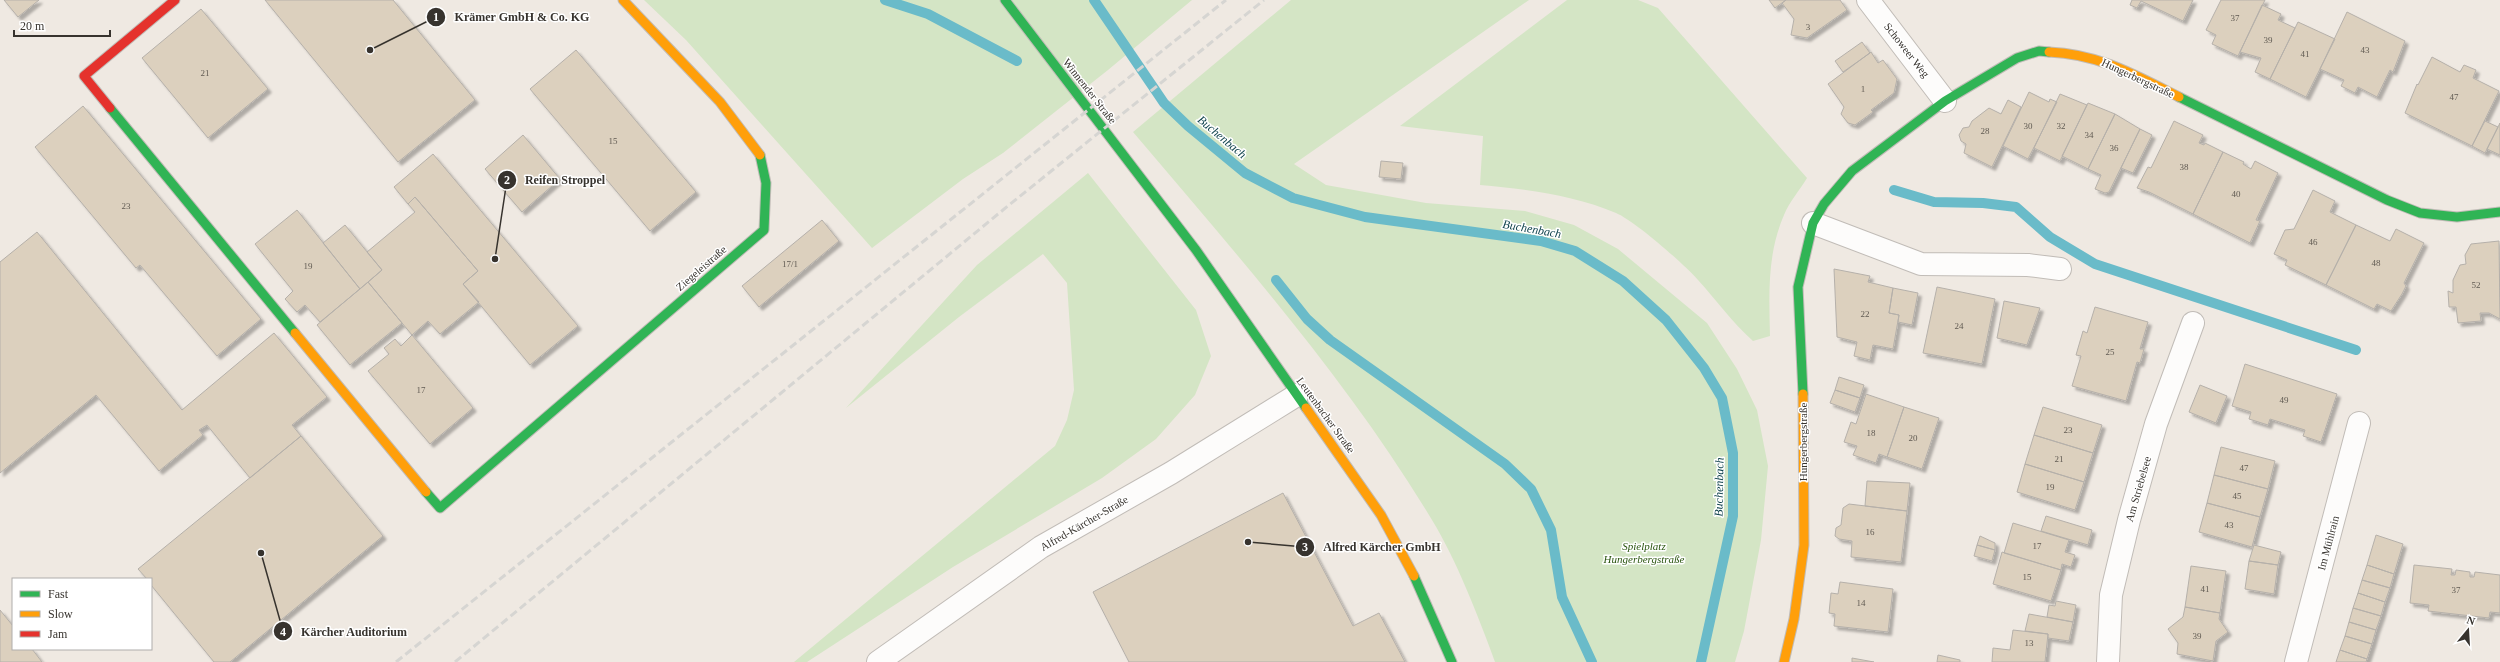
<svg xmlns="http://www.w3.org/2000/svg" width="2500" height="662" viewBox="0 0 2500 662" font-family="'Times New Roman',serif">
	<defs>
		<filter id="shadow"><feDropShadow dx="3.5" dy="3.5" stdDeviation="1" flood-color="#0004"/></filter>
	</defs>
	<rect width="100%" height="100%" fill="#efe9e2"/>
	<!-- green -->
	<path fill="#d4e5c5" d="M644,0H1192L1108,70L1003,153L963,179L872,248L686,40Z
		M1291,0H1529L1294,164L1326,185L1426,203L1525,211L1574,225L1618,249L1707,323L1737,369L1757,410L1768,466L1761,540L1744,631L1735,662H1495C1478,616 1457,561 1432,520C1348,380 1238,256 1133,132Z
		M1567,0H1638L1658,8L1807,178C1800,190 1789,202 1784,215C1767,254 1769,294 1770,336L1753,341C1732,322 1717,301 1698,280C1684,264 1635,221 1616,213C1574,195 1526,189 1480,185L1483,136L1400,126Z
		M1088,173L1196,310L1211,356L1195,395L1156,439L1102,478L953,567L807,662H794L1055,446L1067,420L1074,390L1067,283L1043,254L959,317L846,408L977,265Z"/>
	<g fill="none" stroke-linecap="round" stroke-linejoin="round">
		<!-- stream -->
		<path stroke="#6abbc9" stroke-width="10" d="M885,0L928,14L1017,61
			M1094,0L1164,103L1188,126L1245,173L1293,198L1365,217L1541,241L1575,251L1623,281L1666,320L1704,368L1722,398L1733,453V516L1701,662
			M1894,190L1934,202L1983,203L2016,207L2050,237L2095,264L2356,350
			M1276,280L1307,319L1330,340L1505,464L1531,489L1551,530L1562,597L1592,662"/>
	</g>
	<!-- building -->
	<path fill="#dcd0be" stroke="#b5b0aa" filter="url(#shadow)" d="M4,0H39L18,17Z
		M265,0H393L475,100L398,162Z
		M1769,0H1786L1775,8Z
		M1786,0H1840L1847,10L1807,38L1791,35L1794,19L1782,3Z
		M2132,0H2193L2183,21L2141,1L2137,8L2130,5Z
		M2221,0H2265L2238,56L2212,44L2216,35L2206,30Z
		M2262,5L2281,14L2278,20L2295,28L2270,79L2255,72L2261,58L2240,52Z
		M201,9L268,89L208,138L142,58Z
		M2347,12L2405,41L2393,72L2390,70L2377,97L2358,87L2355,93L2341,86L2344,80L2320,69Z
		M2298,22L2335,39L2306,97L2270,79Z
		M1862,42L1870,53L1843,72L1835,61Z
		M576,50L696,192L650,231L530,89Z
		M1871,52L1878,63L1883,60L1897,79L1894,93L1871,110L1873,112L1855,125L1848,123L1841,114L1844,107L1828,84Z
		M2432,57L2460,72L2464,65L2476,70L2473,78L2499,91L2472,146L2405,113L2417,84L2418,85Z
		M2029,92L2049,102L2050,99L2057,102L2028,159L2003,146Z
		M2060,94L2087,105L2060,161L2034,148Z
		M2008,100L2021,107L1992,167L1964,153L1966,144L1961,141L1959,135L1963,128L1969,127L1972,121L1989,108L2001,114Z
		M2088,103L2115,114L2088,169L2062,156Z
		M83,106L261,319L217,356L140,265L136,268L35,147Z
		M2115,114L2140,129L2109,192L2105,193L2095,189L2101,175L2088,169Z
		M2174,121L2203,135L2199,143L2204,145L2205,143L2223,152L2193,214L2149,192L2137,188L2148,167L2151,168Z
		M2485,121L2498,127L2485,153L2472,146Z
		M2500,123V155L2487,149Z
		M2140,129L2152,135L2133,173L2121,168Z
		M523,135L560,179L522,212L485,169Z
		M2223,152L2244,162L2243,164L2251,169L2255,161L2278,173L2256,220L2260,221L2250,243L2193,214Z
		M433,154L578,326L530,365L463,284L478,271L415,197L408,204L394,187Z
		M1381,161L1403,163L1401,179L1379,177Z
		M2313,190L2335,201L2330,212L2356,225L2326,285L2285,265L2287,260L2274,254L2285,230L2294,229Z
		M415,197L478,271L463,284L479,302L440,334L428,321L412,335L368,282L382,270L367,252L415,212L408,204Z
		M297,210L360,289L320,322L305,305L297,312L285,299L293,291L255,244Z
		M822,220L839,241L759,307L742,286Z
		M345,225L382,270L360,289L323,243Z
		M2356,225L2390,241L2396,229L2424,243L2404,283L2406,286L2402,294L2391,311L2377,304L2374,309L2326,285Z
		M37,232L182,410L274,333L327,397L292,425L301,436L250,478L207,425L199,430L203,435L159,471L96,395L0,473V262Z
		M2499,241L2500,319L2489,313H2480L2481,321L2458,323L2456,307H2449L2448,291L2453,293V280L2460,265L2466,264L2465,255L2471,244Z
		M1834,269L1870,276L1868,282L1893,288L1889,313L1899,315L1893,349L1873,345L1870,360L1854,356L1857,342L1837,337Z
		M368,282L402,323L350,365L317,325Z
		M1937,287L1995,299L1982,364L1923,353Z
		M1893,288L1918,293L1912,325L1898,322L1899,315L1889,313Z
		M2004,301L2040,308L2027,345L1997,338Z
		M2095,307L2148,322L2140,349H2144L2140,363L2137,362L2126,401L2072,386L2081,356L2076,355L2083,331L2087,333Z
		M412,335L473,408L430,444L368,371L389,354L384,348L395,339L401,346Z
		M2245,364L2337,394L2321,442L2303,436L2305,430L2270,419L2268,425L2249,419L2251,412L2232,406Z
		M1839,377L1864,385L1860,398L1835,390Z
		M2200,385L2227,396L2216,423L2189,412Z
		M1835,390L1860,398L1855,412L1830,403Z
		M1866,394L1904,407L1887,457L1879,454L1876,463L1853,455L1857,446L1844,442L1851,422L1856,424Z
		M1904,407L1939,418L1922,469L1887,457Z
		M2043,407L2102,425L2093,453L2034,435Z
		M2034,435L2093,453L2084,482L2025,464Z
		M301,436L383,536L230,662H214L151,585V579H147L138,569Z
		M2221,447L2275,461L2268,489L2214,475Z
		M2025,464L2084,482L2075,510L2017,492Z
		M2214,475L2268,489L2260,517L2207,503Z
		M1867,481L1910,483L1907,511L1865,506Z
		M1283,493L1353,626L1379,613L1405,662H1129L1093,592Z
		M2207,503L2260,517L2252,547L2199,532Z
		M1849,504L1907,511L1901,562L1851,557L1852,541L1839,539L1835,536L1836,528L1841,525L1843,508Z
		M2046,516L2092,530L2088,545L2041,531Z
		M2013,523L2069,540L2065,552L2075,555L2071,567L2062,564L2061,570L2004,553Z
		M2376,535L2403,544L2394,574L2367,565Z
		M1980,536L1995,543V550L1977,545Z
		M1977,545L1995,550L1992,561L1974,556Z
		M2254,545L2281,552L2278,565L2249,561Z
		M2002,552L2061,570L2051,601L1993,584Z
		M2249,561L2278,565L2274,594L2245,589Z
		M2367,565L2394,574L2390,588L2362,580Z
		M2414,565L2452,569L2451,575H2455L2456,570L2470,572V577H2474L2475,572L2500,575V613L2490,612L2489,618L2428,611L2429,605L2410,603Z
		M2191,566L2226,571L2220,613L2185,607Z
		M2362,580L2390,588L2385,602L2358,593Z
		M1840,582L1893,589L1888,632L1834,626L1835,614L1829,613L1831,593L1838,594Z
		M2358,593L2385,602L2381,616L2353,608Z
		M2056,601L2076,605L2073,622L2047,617L2049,605L2055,606Z
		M2185,607L2220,613L2219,619L2228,632L2216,641L2213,661L2177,654L2178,643L2168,629L2183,617Z
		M2353,608L2381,616L2376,630L2349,622Z
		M0,610L13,626V649H32L42,662H0Z
		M2029,614L2073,622L2069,641L2048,638V634L2025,631Z
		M2349,622L2376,630L2372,644L2345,636Z
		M2013,630L2048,634L2045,662H1992L1993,648L2010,650Z
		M2345,636L2372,644L2367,659L2340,650Z
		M2340,650L2367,659L2366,662H2336Z
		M1938,655L1960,660V662H1937Z
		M1852,658L1874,662H1852Z"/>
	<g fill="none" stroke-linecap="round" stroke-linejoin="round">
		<defs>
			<path id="street" d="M1868,0L1945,101
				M1813,223L1921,264L2028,265L2060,269
				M878,662L1041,547L1171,473L1297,395
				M2108,662L2111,595L2129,520L2156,424L2193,323
				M2296,662L2359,423"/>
			<path id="fast" d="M1005,0L1196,250L1306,408
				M2179,97L2387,200L2420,213L2457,217L2500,212
				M110,108L295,333
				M1803,394L1798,287L1813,223L1824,204L1852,171L1945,101L2017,58L2039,51L2049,52
				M426,492L440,508L764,230L766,183L760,155
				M1414,576L1452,662"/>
			<path id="slow" d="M623,0L720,102L760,155
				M2049,52C2099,54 2135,75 2179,97
				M295,333L426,492
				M1306,408L1381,515L1414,576
				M1784,662L1794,619L1804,545L1803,394"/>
			<path id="jam" d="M110,108L84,76L175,0"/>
		</defs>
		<!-- street casing -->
		<use href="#street" stroke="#c1bcb7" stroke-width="24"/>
		<!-- fast casing -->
		<use href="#fast" stroke="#c1bcb7" stroke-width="11"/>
		<!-- slow casing -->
		<use href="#slow" stroke="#c1bcb7" stroke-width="11"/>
		<!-- jam casing -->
		<use href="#jam" stroke="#c1bcb7" stroke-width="11"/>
		<!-- street -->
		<use href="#street" stroke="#fdfcfb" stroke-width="22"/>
		<!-- fast -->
		<use href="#fast" stroke="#30b455" stroke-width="9"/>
		<!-- slow -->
		<use href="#slow" stroke="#ff9f0a" stroke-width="9"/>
		<!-- jam -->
		<use href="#jam" stroke="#e5322d" stroke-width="9"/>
		<!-- rail -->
		<path stroke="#d6d5d2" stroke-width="3" stroke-dasharray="8 4" stroke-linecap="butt" d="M396,662L1226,0
			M455,662L1009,205L1264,0"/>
	</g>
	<g text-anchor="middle" stroke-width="3" stroke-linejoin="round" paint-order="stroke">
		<!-- number labels -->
		<g font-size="9" fill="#605a52">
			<text x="2235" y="21">37</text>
			<text x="1808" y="30">3</text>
			<text x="2268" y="43">39</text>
			<text x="2365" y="53">43</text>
			<text x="2305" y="57">41</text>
			<text x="205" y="76">21</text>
			<text x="1863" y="92">1</text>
			<text x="2454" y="100">47</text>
			<text x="2028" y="129">30</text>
			<text x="2061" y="129">32</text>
			<text x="1985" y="134">28</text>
			<text x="2089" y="138">34</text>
			<text x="613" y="144">15</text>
			<text x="2114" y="151">36</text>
			<text x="2184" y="170">38</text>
			<text x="2236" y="197">40</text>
			<text x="126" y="209">23</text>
			<text x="2313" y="245">46</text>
			<text x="2376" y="266">48</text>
			<text x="790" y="267">17/1</text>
			<text x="308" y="269">19</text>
			<text x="2476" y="288">52</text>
			<text x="1865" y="317">22</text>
			<text x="1959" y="329">24</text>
			<text x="2110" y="355">25</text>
			<text x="421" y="393">17</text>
			<text x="2284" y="403">49</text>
			<text x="2068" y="433">23</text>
			<text x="1871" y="436">18</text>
			<text x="1913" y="441">20</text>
			<text x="2059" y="462">21</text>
			<text x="2244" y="471">47</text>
			<text x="2050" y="490">19</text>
			<text x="2237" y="499">45</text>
			<text x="2229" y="528">43</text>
			<text x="1870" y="535">16</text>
			<text x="2037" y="549">17</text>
			<text x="2027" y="580">15</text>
			<text x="2205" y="592">41</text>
			<text x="2456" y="593">37</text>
			<text x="1861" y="606">14</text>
			<text x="2197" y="639">39</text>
			<text x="2029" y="646">13</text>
		</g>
		<!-- street labels -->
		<g font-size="11" fill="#37332e" stroke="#fff">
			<text transform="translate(1907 50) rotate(52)" y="4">Schoweer Weg</text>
			<text transform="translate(2138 78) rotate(25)" y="4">Hungerbergstraße</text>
			<text transform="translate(1090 91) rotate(52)" y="4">Winnender Straße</text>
			<text transform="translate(701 268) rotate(-41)" y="4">Ziegeleistraße</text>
			<text transform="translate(1326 415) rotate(54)" y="4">Leutenbacher Straße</text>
			<text transform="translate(1803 442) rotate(-90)" y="4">Hungerbergstraße</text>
			<text transform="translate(2138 489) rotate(-74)" y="4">Am Striebelsee</text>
			<text transform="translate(1084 523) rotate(-30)" y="4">Alfred-Kärcher-Straße</text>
			<text transform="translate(2328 543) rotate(-75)" y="4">Im Mühlrain</text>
		</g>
		<!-- park labels -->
		<g font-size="11" font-style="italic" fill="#29540e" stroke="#fff">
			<text x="1644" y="550">Spielplatz<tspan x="1644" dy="13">Hungerbergstraße</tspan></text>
		</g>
		<!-- water labels -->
		<g font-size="12" font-style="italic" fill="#12444e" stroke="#fff">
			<text transform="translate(1222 137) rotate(40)" y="4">Buchenbach</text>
			<text transform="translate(1532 229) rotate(10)" y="4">Buchenbach</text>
			<text transform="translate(1719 487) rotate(-89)" y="4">Buchenbach</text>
		</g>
	</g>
	<!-- callouts -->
	<path fill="none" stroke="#37332e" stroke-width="1.5" d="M370 50L436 17M495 259L507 180M1248 542L1305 547M261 553L283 631"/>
	<g fill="#37332e" stroke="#fff" stroke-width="1.5">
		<circle cx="370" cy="50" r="4"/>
		<circle cx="495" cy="259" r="4"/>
		<circle cx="1248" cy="542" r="4"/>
		<circle cx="261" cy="553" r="4"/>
		<circle cx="436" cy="17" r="10"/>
		<circle cx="507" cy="180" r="10"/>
		<circle cx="1305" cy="547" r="10"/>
		<circle cx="283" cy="631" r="10"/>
	</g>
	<g font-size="12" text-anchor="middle" font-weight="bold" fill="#fff">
		<text x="436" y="21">1</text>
		<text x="507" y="184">2</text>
		<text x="1305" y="551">3</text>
		<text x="283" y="636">4</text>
	</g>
	<g font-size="12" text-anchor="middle" font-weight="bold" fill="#37332e" stroke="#fff" stroke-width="3" stroke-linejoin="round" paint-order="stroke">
		<text x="522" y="21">Krämer GmbH &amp; Co. KG</text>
		<text x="565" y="184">Reifen Stroppel</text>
		<text x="1382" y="551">Alfred Kärcher GmbH</text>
		<text x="354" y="636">Kärcher Auditorium</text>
	</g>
	<!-- legend -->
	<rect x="12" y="578" width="140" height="72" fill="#ffffff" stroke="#afadab"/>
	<rect x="20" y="591" width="20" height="6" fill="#30b455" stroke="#afadab"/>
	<text x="48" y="598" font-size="12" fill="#37332e">Fast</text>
	<rect x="20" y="611" width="20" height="6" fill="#ff9f0a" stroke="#afadab"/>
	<text x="48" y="618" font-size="12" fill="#37332e">Slow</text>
	<rect x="20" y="631" width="20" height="6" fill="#e5322d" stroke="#afadab"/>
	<text x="48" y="638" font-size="12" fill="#37332e">Jam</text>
	<!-- north arrow -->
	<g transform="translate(2468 630) rotate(18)" stroke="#ffffff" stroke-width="3" paint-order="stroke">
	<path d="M0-3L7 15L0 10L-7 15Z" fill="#37332e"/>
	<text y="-6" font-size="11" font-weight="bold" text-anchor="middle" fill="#37332e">N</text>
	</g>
	<!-- scale -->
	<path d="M14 30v6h96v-6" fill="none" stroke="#37332e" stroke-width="2"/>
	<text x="20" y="30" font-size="12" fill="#37332e" stroke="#ffffff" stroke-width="3" paint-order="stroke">20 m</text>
</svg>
